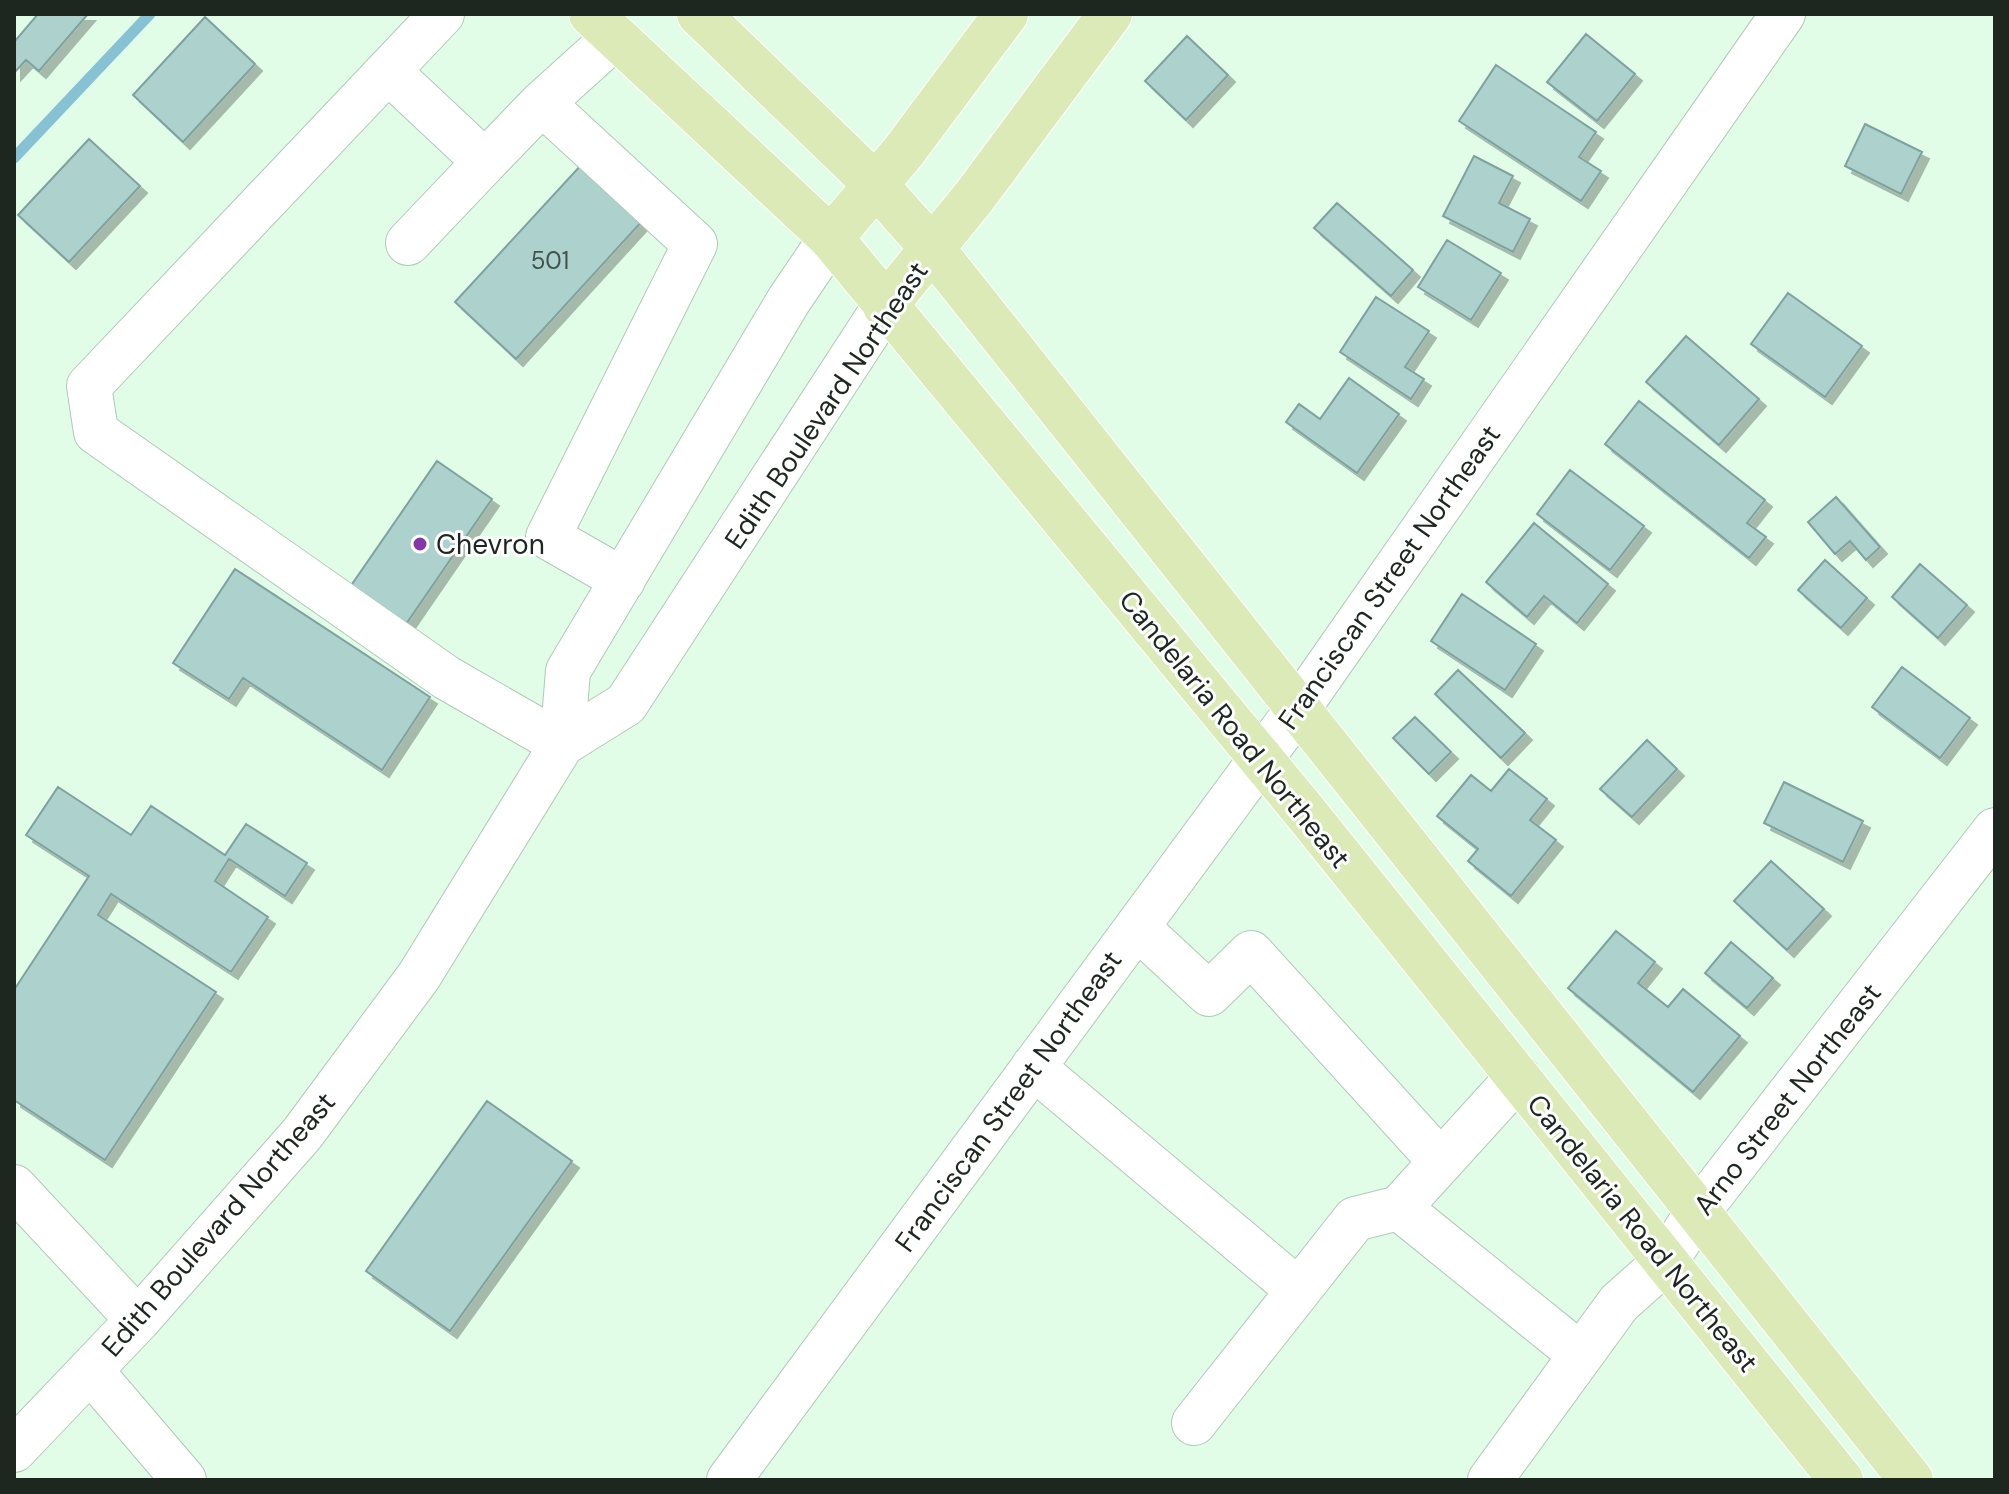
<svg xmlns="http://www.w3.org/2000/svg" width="2009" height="1494" viewBox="0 0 2009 1494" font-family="'DM Sans',sans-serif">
	<defs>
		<filter id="shadow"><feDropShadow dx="7" dy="7" stdDeviation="0" flood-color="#0004"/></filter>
	</defs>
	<rect width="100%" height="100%" fill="#e1fde8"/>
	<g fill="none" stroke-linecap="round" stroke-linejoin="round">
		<!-- stream -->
		<path stroke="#86c2d3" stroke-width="11" d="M14,158L150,14"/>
	</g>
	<!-- building -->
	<path fill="#add2cd" stroke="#7ea29d" stroke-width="2" filter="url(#shadow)" d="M38,14H88L39,71L26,60L14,73V42Z
		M205,17L255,64L183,142L133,95Z
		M1586,34L1635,74L1597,121L1547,82Z
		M1187,36L1228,75L1186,120L1145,81Z
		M1496,65L1596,132L1579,157L1601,171L1581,201L1459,121Z
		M1865,124L1922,152L1901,194L1845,166Z
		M89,139L140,186L69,262L18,215Z
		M1474,156L1513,176L1499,203L1530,219L1513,252L1443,216Z
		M583,163L644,219L516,359L455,302Z
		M1337,203L1413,270L1391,296L1314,228Z
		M1447,240L1501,273L1471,320L1418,287Z
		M1788,293L1862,346L1825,397L1751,344Z
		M1376,297L1429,331L1405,367L1424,379L1411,399L1340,352Z
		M1686,336L1759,399L1719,445L1646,382Z
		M1349,378L1399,414L1357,473L1286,422L1299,404L1320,419Z
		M1639,401L1765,500L1747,523L1766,537L1749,558L1605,444Z
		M437,461L492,499L404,627L348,590Z
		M1570,470L1644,526L1610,570L1537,514Z
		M1836,497L1880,547L1866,560L1850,541L1835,554L1808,522Z
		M1534,523L1608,584L1577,623L1544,596L1527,617L1486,582Z
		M1825,560L1867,598L1841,628L1798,590Z
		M1920,564L1967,605L1938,638L1892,597Z
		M235,569L430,697L382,770L243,678L229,699L173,663Z
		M1462,594L1536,644L1505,690L1431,641Z
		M1902,667L1970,718L1940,758L1872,707Z
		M1458,670L1525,733L1501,758L1435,694Z
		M1415,717L1451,752L1429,774L1393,738Z
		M1647,740L1677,769L1632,817L1600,789Z
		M1509,769L1547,799L1530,820L1556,840L1511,896L1468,861L1478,849L1437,816L1471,775L1491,791Z
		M1784,782L1863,821L1843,862L1764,823Z
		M58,787L131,835L151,806L225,855L246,824L307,863L285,896L229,859L215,881L268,917L231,972L111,894L98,915L216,992L105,1160L14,1100V990L89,876L26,835Z
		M1771,861L1824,909L1787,950L1734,901Z
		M1616,931L1655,962L1638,983L1668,1007L1683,989L1740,1036L1693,1092L1568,988Z
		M1731,942L1773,978L1747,1008L1705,973Z
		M487,1101L572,1161L450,1331L366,1271Z"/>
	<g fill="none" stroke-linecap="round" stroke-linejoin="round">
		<defs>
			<path id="minor" d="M442,14L89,386L96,432L447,678L562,744
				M615,37L542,103L695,244L548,537L623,580
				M388,71L485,162L542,103
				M408,243L485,162
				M562,744L626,704L885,306
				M1137,927L1209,994L1251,953L1440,1161
				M1033,1067L1298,1290
				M1518,1077L1399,1208L1581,1355
				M14,1187L138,1320
				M90,1370L184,1480
				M1194,1423L1355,1219L1399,1208
				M14,1450L138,1320L302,1134L419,976L562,744L568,671L789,300L831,238
				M729,1480L1297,710L1783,14
				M1490,1480L1619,1303L1665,1262L1697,1213L1995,830"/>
			<path id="major" d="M591,14L831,238L1305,812L1841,1480
				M699,14L877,186L932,248L1911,1480
				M831,238L904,151L1006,14
				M885,306L974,197L1110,14"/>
		</defs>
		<!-- minor casing -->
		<use href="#minor" stroke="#afcab7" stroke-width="46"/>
		<!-- major casing -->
		<use href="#major" stroke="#fff" stroke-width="46"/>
		<!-- minor -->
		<use href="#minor" stroke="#fff" stroke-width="44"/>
		<!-- major -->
		<use href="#major" stroke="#dbeab6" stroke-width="44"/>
	</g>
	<!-- markers -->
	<circle fill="#8637a7" stroke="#fff" stroke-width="3" cx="420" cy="544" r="8"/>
	<g text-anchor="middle" stroke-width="6" stroke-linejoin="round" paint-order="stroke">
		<!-- number labels -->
		<g font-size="24" fill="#41524b">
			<text x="550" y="269">501</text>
		</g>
		<!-- street labels -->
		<g font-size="28" fill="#1d2720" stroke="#fff">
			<text transform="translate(826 405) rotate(-56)" y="10">Edith Boulevard Northeast</text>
			<text transform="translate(1389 577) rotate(-55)" y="10">Franciscan Street Northeast</text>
			<text transform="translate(1235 729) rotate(51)" y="10">Candelaria Road Northeast</text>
			<text transform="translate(1787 1099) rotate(-52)" y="10">Arno Street Northeast</text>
			<text transform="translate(1008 1101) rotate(-54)" y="10">Franciscan Street Northeast</text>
			<text transform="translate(218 1224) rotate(-49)" y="10">Edith Boulevard Northeast</text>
			<text transform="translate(1643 1233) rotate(51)" y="10">Candelaria Road Northeast</text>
		</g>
		<!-- poi labels -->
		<g font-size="28" fill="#1d2720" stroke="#fff" text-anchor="start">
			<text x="436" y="554">Chevron</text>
		</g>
	</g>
	<!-- border -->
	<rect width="2009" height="1494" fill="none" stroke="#1d2720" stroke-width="32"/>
</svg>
